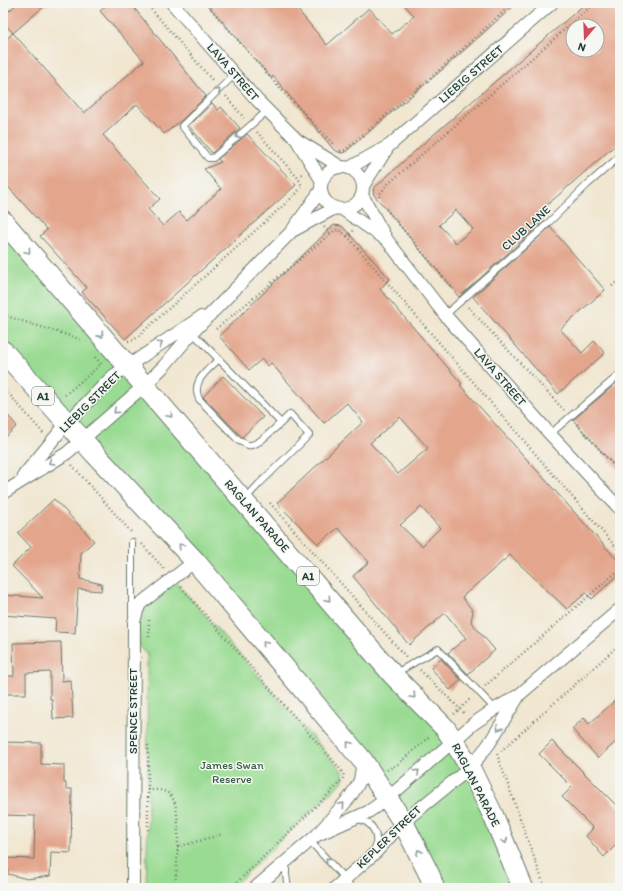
<svg xmlns="http://www.w3.org/2000/svg" width="623" height="891" viewBox="0 0 623 891" font-family="Itim,sans-serif">
	<rect width="100%" height="100%" fill="#f6f6f2"/>
	<filter id="ink" filterUnits="userSpaceOnUse"><feTurbulence type="fractalNoise" baseFrequency=".025" numOctaves="2"/><feDisplacementMap in="SourceGraphic" scale="8" xChannelSelector="R" yChannelSelector="G"/><feConvolveMatrix kernelMatrix="1 2 1 2 8 2 1 2 1" color-interpolation-filters="sRGB"/></filter>
	<filter id="wash" filterUnits="userSpaceOnUse"><feTurbulence type="fractalNoise" baseFrequency=".012" numOctaves="4" result="noise"/><feDisplacementMap in="SourceGraphic" scale="16" xChannelSelector="R" yChannelSelector="G"/><feGaussianBlur stdDeviation="0.9" result="paint"/><feColorMatrix in="noise" values="0 0 0 0 0 0 0 0 0 0 0 0 0 0 0 0 0 1.4 0 .05"/><feComposite in="paint" operator="in"/></filter>
	<g filter="url(#wash)">
		<rect width="100%" height="100%" fill="#f1e7d1"/>
		<!-- green -->
		<path fill="#99db92" stroke="#5c8c63" d="M3,221L448,733L523,888H434L375,777L3,351Z
			M174,580L336,764C341,770 346,774 342,782L231,888H146L148,819L147,654L139,645L136,615Z"/>
		<g id="blocks">
			<!-- building -->
			<path fill="#e3a58c" fill-rule="evenodd" d="M18,3H48L13,33L3,22V16Z
				M109,3H130L206,96L183,119L164,134L137,104L103,135L160,199L148,209L163,226L179,212L187,220L221,189L204,169L221,162L218,159L247,134L296,185L125,339L82,292L87,288L40,236L47,230L3,181V42L13,33L84,113L144,61L100,11Z
				M206,3H292L327,45L369,8L392,34L414,16L403,3H517L437,74L345,152L341,153L334,150L273,76L271,78Z
				M586,3H620V141L538,213L544,221L459,297L382,204L374,195L373,189L424,143ZM573,26H597V50H573ZM456,210L473,229L456,243L439,225Z
				M212,103L218,110L221,107L240,128L212,153L189,126Z
				M334,225L342,226L390,279L380,289L462,384L460,385L620,563V573L592,599L586,593L567,609L510,555L462,597L473,611L471,622L495,650L468,674L448,653L466,638L445,613L409,645L353,576L369,562L338,528L318,544L277,503L363,422L347,403L324,423L271,363L268,366L262,359L249,370L219,336ZM400,417L428,448L398,474L370,443ZM421,507L440,528L422,546L400,525Z
				M550,227L605,290L560,329L582,353L594,341L605,353L558,394L473,297Z
				M223,376L263,417L242,437L203,397Z
				M620,380V472L573,420Z
				M3,410L17,426L3,439Z
				M54,499L94,541L81,553L80,579L102,584L101,591L78,589L75,633L55,632L56,619L3,615V595L43,598L12,566L31,547L18,533Z
				M61,642L62,681L71,680L73,718L53,719L52,699H50V672L26,673V694H3V676H14L13,643Z
				M441,659L461,680L450,690L431,668Z
				M620,696V738L598,758L572,729L584,718L589,724Z
				M552,741L620,809V841L604,857L586,836L593,828L562,797L572,787L539,754Z
				M3,742L41,743V764L64,765V783H66V789H72L71,853L51,852L50,876L27,879L8,874L7,858L34,859L35,816L3,815Z"/>
		</g>
	</g>
	<g filter="url(#ink)">
		<use href="#blocks" fill-opacity="0" stroke="#68786b" stroke-width="1"/>
		<g fill="none" stroke-linecap="round" stroke-linejoin="round">
			<defs>
				<path id="service" d="M235,74L182,126L208,158H213L267,111
					M445,315L539,232L587,185L620,156
					M192,333L201,341L281,423L290,414L309,435L259,484L245,499
					M219,359C207,371 191,381 199,399L239,441C242,442 245,444 248,445C258,447 273,429 281,423
					M550,434L620,374
					M132,542V615
					M396,673L438,649L495,709
					M357,819C373,821 379,835 375,849
					M310,841L345,879L351,888
					M286,862V875L288,888"/>
				<path id="minor" d="M172,3L257,100L297,140L341,167
					M298,142L322,181
					M321 188a21 21 0 1 1 42 0a21 21 0 1 1-42 0Z
					M349,168L390,145L552,3
					M363,186L388,147
					M362,195L387,240L445,315L550,434L620,509
					M342,209L384,238
					M294,230L335,208
					M24,475L67,423L113,376L201,317
					M3,493L67,453L145,385L164,366L192,333L291,232L321,190
					M317,835L368,812L388,798L473,724L495,709L519,695L620,609
					M133,888L134,622L137,611L140,604L195,561
					M255,888L317,835L350,797L357,786L360,780L363,761
					M335,888L376,852L403,822L470,768L489,744L518,697"/>
				<path id="trunk" d="M3,221L393,675L445,728L454,741L470,768L493,815L523,888
					M3,351L95,454L195,561L363,761L403,822L430,876L434,888"/>
			</defs>
			<!-- service casing -->
			<use href="#service" stroke="#68786b" stroke-width="8"/>
			<!-- minor casing -->
			<use href="#minor" stroke="#68786b" stroke-width="14"/>
			<!-- trunk casing -->
			<use href="#trunk" stroke="#68786b" stroke-width="22"/>
			<!-- path -->
			<path stroke="#68786b" stroke-width="2.5" stroke-dasharray="1 3" stroke-linecap="butt" d="M146,3L213,81
				M206,3L276,84L333,144
				M226,96L244,118
				M257,132L298,178
				M340,151L345,150L435,74L513,3
				M379,197V195L388,184L595,3
				M386,209L456,292
				M324,227L330,234
				M347,236L620,552
				M612,286L620,279
				M468,307L564,410
				M3,315L80,339
				M216,329L335,230H339L347,236L353,231
				M128,341L134,340L296,194L302,186L298,178L303,173
				M95,357L101,364L102,362
				M3,387L43,433
				M65,395L101,364
				M577,424L620,473
				M72,465L131,532
				M270,503L406,657
				M142,544L164,569
				M181,587L336,764L343,773L344,777L337,786L231,888
				M149,637V620
				M420,670L460,709L471,698
				M485,686L620,569
				M454,714L460,709L465,714
				M501,751L620,644
				M497,754L545,888
				M387,770L398,764L430,736
				M148,790C155,790 164,789 169,794C184,804 176,870 175,888
				M148,830V745
				M177,847L223,834"/>
			<!-- service -->
			<use href="#service" stroke="#fff" stroke-width="6"/>
			<!-- minor -->
			<use href="#minor" stroke="#fff" stroke-width="12"/>
			<!-- trunk -->
			<use href="#trunk" stroke="#fff" stroke-width="20"/>
		</g>
		<!-- one-way arrows -->
		<defs><path id="oneway-chevron" d="M-2-3.5L2.5 0L-2 3.5" fill="none" stroke-width="1.6" stroke-linecap="round" stroke-linejoin="round"/></defs>
		<g stroke="#8f9e9a">
			<use href="#oneway-chevron" transform="translate(218 91) rotate(-44)"/>
			<use href="#oneway-chevron" transform="translate(238 136) rotate(138)"/>
			<use href="#oneway-chevron" transform="translate(28 251) rotate(50)"/>
			<use href="#oneway-chevron" transform="translate(101 335) rotate(48)"/>
			<use href="#oneway-chevron" transform="translate(160 344) rotate(-35)"/>
			<use href="#oneway-chevron" transform="translate(116 411) rotate(139)"/>
			<use href="#oneway-chevron" transform="translate(170 415) rotate(49)"/>
			<use href="#oneway-chevron" transform="translate(51 462) rotate(148)"/>
			<use href="#oneway-chevron" transform="translate(181 546) rotate(-133)"/>
			<use href="#oneway-chevron" transform="translate(328 599) rotate(49)"/>
			<use href="#oneway-chevron" transform="translate(265 644) rotate(-130)"/>
			<use href="#oneway-chevron" transform="translate(413 696) rotate(47)"/>
			<use href="#oneway-chevron" transform="translate(499 728) rotate(122)"/>
			<use href="#oneway-chevron" transform="translate(349 744) rotate(-130)"/>
			<use href="#oneway-chevron" transform="translate(417 772) rotate(-42)"/>
			<use href="#oneway-chevron" transform="translate(342 805) rotate(-49)"/>
			<use href="#oneway-chevron" transform="translate(505 841) rotate(67)"/>
			<use href="#oneway-chevron" transform="translate(419 852) rotate(-116)"/>
			<use href="#oneway-chevron" transform="translate(328 860) rotate(-132)"/>
		</g>
	</g>
	<g text-anchor="middle" stroke-width="3" stroke-linejoin="round" paint-order="stroke">
		<!-- shield labels -->
		<g fill="#f6f6f2" stroke="#60746d" stroke-width="1">
			<rect x="32" y="387" width="22" height="18" rx="3"/>
			<rect x="297" y="567" width="22" height="18" rx="3"/>
		</g>
		<g font-size="11" font-weight="bold" fill="#1f3d34">
			<text x="43" y="400">A1</text>
			<text x="308" y="580">A1</text>
		</g>
		<!-- street labels -->
		<g font-size="12" fill="#1f3d34" stroke="#f6f6f2">
			<text transform="translate(233 72) rotate(49)" y="4">LAVA STREET</text>
			<text transform="translate(471 74) rotate(-41)" y="4">LIEBIG STREET</text>
			<text transform="translate(526 228) rotate(-42)" y="4">CLUB LANE</text>
			<text transform="translate(500 377) rotate(49)" y="4">LAVA STREET</text>
			<text transform="translate(90 402) rotate(-45)" y="4">LIEBIG STREET</text>
			<text transform="translate(257 516) rotate(49)" y="4">RAGLAN PARADE</text>
			<text transform="translate(133 711) rotate(-90)" y="4">SPENCE STREET</text>
			<text transform="translate(476 785) rotate(63)" y="4">RAGLAN PARADE</text>
			<text transform="translate(389 837) rotate(-44)" y="4">KEPLER STREET</text>
		</g>
		<!-- park labels -->
		<g font-size="12" fill="#375d47" stroke="#f6f6f2">
			<text x="232" y="769">James Swan<tspan x="232" dy="14">Reserve</tspan></text>
		</g>
	</g>
	<!-- margin -->
	<rect width="623" height="891" fill="none" stroke="#f6f6f2" stroke-width="16"/>
	<!-- north arrow -->
	<g transform="translate(585 38) rotate(199)"><circle r="19" fill="#f6f6f2" stroke="#a0aca6"/>
	<path d="M0-3L7 15L0 10L-7 15Z" fill="#d1495b"/>
	<text y="-6" font-size="11" font-weight="bold" text-anchor="middle" fill="#1f3d34">N</text>
	</g>
</svg>
